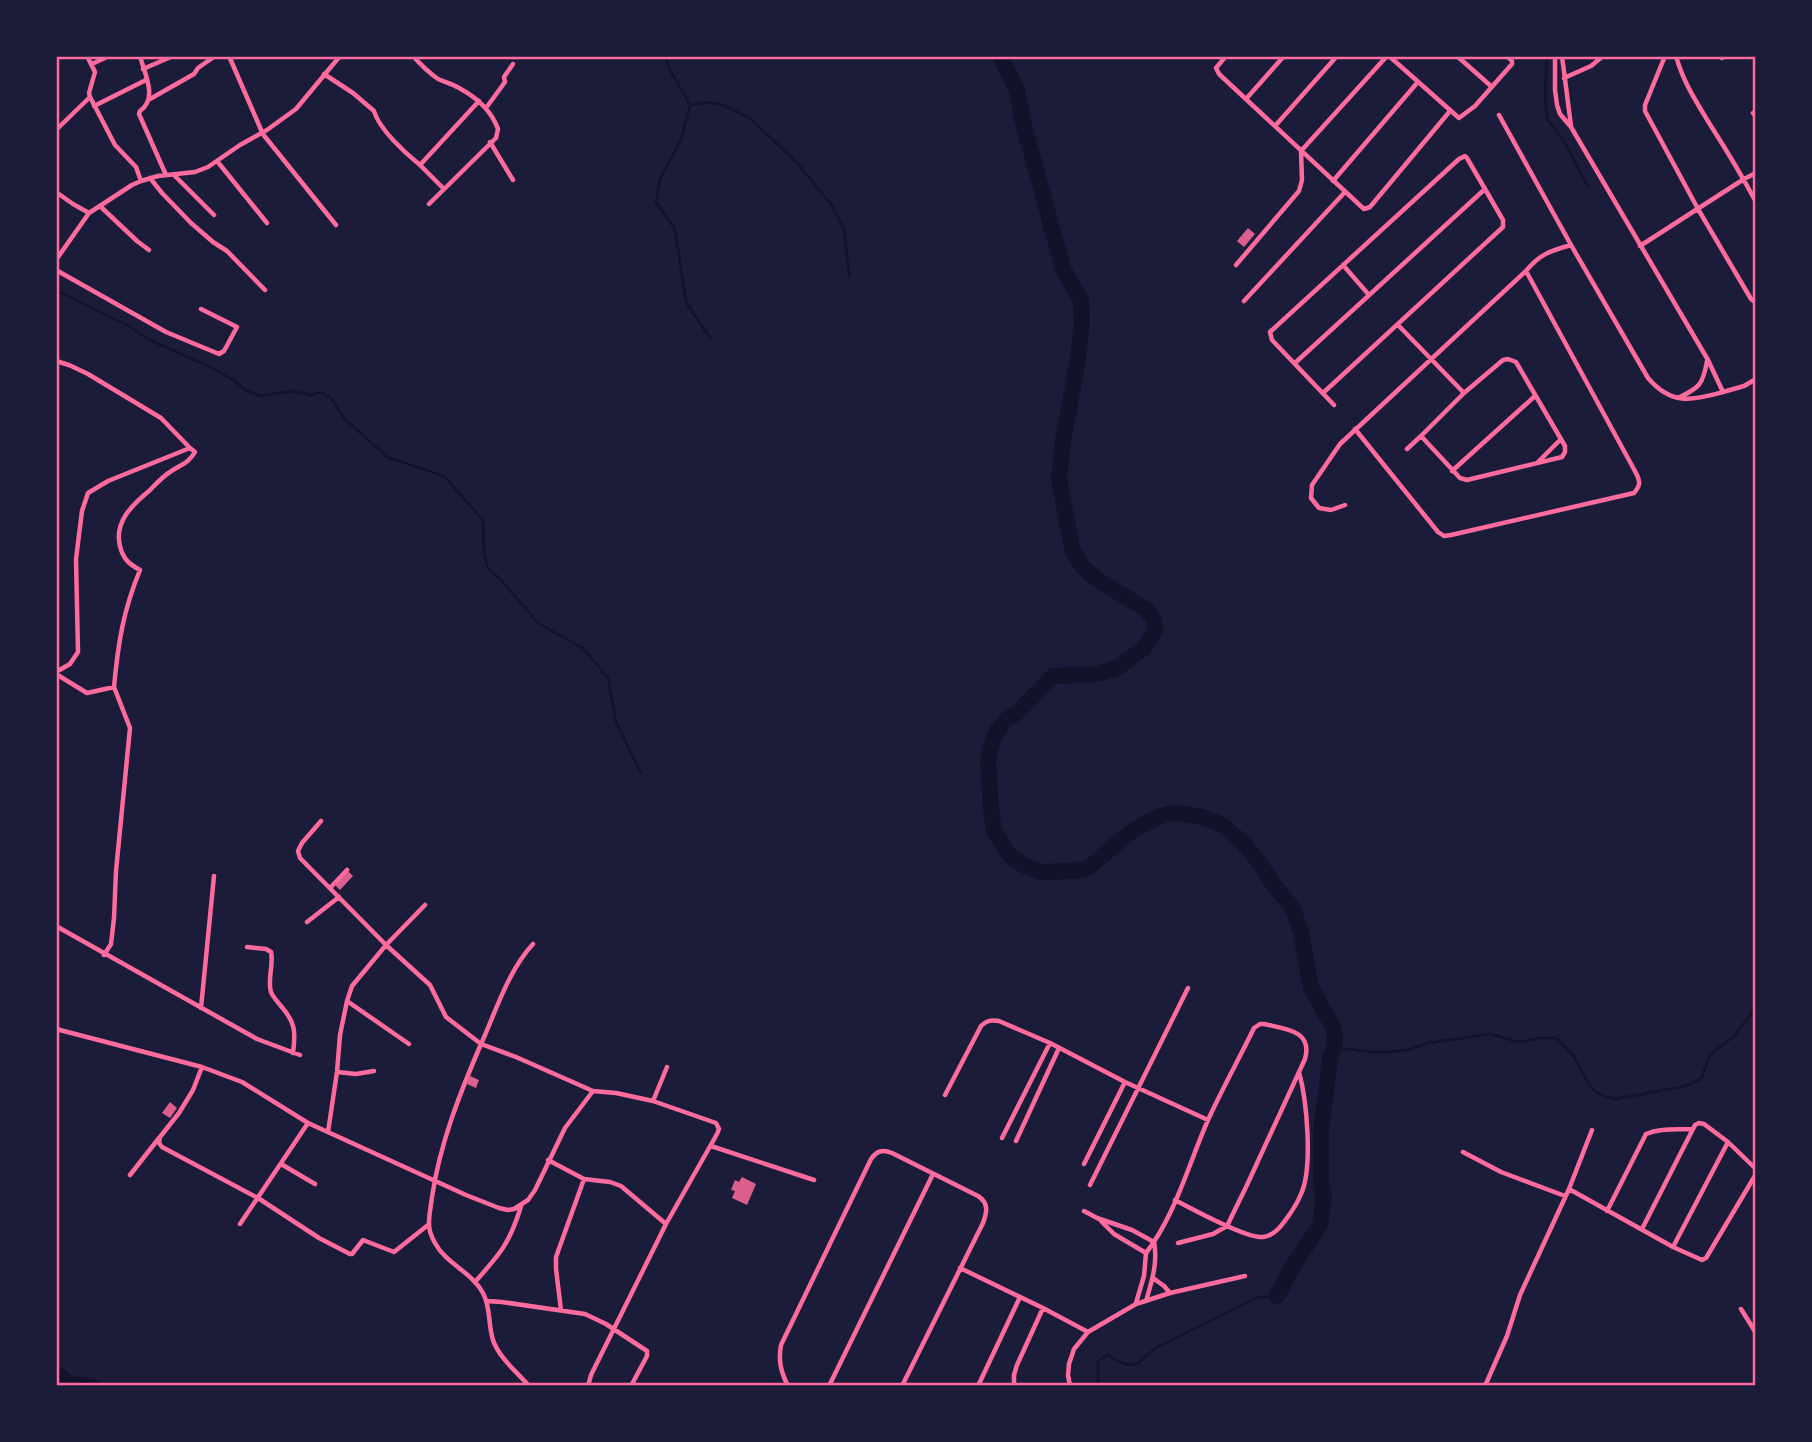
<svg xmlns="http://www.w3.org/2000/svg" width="1812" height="1442" viewBox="0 0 1812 1442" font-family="'Nunito Sans',sans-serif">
	<rect width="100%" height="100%" fill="#1b1b3a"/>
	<!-- water -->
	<path fill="#12122b" d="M56,1366L65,1369L72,1376C86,1378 95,1375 105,1386H56Z"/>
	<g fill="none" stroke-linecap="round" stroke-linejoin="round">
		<!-- stream -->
		<path stroke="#12122b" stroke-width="2.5" d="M665,56L669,68L690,105L681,140L660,179L656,202L675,229L686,302L710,338
			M1547,56L1545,95L1547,118L1565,143L1588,187
			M690,105L708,102L726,106L750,118L797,163L831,204L844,229L849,276
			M56,290L127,325L148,339L212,368L235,381L245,390L261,396L292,391L310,395L321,392L332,399L344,418L387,457L444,476L483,520L484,555L488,568L502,581L538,623L583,648L608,678L616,722L641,773
			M1334,1046L1340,1048L1371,1052H1391L1407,1050L1428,1043L1491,1034L1518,1042L1541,1038H1556C1563,1044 1570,1051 1575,1059C1587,1079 1589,1096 1616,1099L1686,1086L1701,1079L1710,1055L1735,1035L1751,1014L1756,1002
			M1098,1386V1361L1107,1355L1122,1363L1130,1365L1138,1363L1156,1348L1193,1329L1259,1297L1277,1296"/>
		<!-- river -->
		<path stroke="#12122b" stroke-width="16" d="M1000,56L1017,90L1022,118L1063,269L1081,300L1082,323L1077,365L1063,440L1059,479L1073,552L1082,566L1095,578L1147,610L1154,620L1155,631L1144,648L1117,668L1097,674L1053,676L1018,712L1006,720L997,731L991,745L988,760L991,809L994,831L1009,855L1023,865L1041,872L1072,871L1088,868L1132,831L1150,821L1166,814L1179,813L1202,817L1222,825L1241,841L1259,862L1273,884L1293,908L1301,934L1311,988L1332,1025L1335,1036L1334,1046L1330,1059L1321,1131V1182L1324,1198L1320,1225L1294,1264L1277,1296"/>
	</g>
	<!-- building -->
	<path fill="#dd5f8e" d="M1248,228L1255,234L1244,247L1237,241Z
		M348,871L353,876L340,890L335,885Z
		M470,1076L479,1080L476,1088L467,1084Z
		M170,1102L177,1108L170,1118L162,1113Z
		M742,1177L756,1184L747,1205L732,1198L735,1191L731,1190L735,1180L739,1182Z"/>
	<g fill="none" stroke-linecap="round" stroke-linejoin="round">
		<!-- minor -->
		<path stroke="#ff6b9d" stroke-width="4.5" d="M87,56L95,72L89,93L90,97L115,145L136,167L141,181
			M140,56C145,75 158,98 140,111L139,114L166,175
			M229,56L262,132
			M413,56C421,65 428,72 438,79C445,82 453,84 459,88C476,97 491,110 498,129L496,138L429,204
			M1226,56L1216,68L1219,74L1364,209L1370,207L1450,111
			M1389,56L1459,118L1475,106L1512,64V61L1507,56
			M1457,56L1492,87
			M1555,56V90L1557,105L1560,114L1571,127L1708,360L1723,392L1744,386L1756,379
			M1562,56L1571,126
			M1665,56L1645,105V111L1698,209L1751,299L1756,303
			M1676,56C1683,82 1697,103 1711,126C1727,151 1742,176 1756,202
			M1722,58L1723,56
			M92,64L109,56
			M143,69L173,56
			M324,74L353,93L374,111C379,129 405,153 420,165L479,101
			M1564,78L1591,66L1603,56
			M150,99L194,74L198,68L215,56
			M1246,99L1284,56
			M94,106L146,80
			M486,108L505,82L504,77L513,64
			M1753,113L1756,117
			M1499,115L1571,245L1648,378C1672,406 1692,400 1723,392
			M1275,126L1337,56
			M56,130L90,97
			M262,133L336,225
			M490,142L513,180
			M217,161L267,223
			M420,165L444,189
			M174,175L214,215
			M150,178L162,193L191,223L213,242L227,251L265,290
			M1333,181L1417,83
			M56,192L73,204L89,213
			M101,207L137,241L149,250
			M1640,246L1744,179L1756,173
			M56,260L89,213L132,185L141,181L158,176L195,172L208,167L240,145L267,130L296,109L340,56
			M1236,265L1299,191L1302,180L1301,151L1387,56
			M1343,265L1369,295
			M56,270L166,332L219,354L224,351L237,327L201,309
			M1244,301L1345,192
			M1398,325L1464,393
			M1508,359L1516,362L1565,446V452L1562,457L1467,480L1460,478L1421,436L1464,393L1503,360Z
			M56,361L69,365L88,374L161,418L190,448
			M1295,363L1485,189
			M1323,393L1503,227V220L1467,158L1465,156L1459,159L1270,332L1272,340L1334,405
			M1678,398C1699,388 1703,385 1707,361
			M1355,429L1438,532L1444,536L1451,535L1634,493C1641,485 1640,481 1636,473L1526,271
			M1407,449L1421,436
			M1537,463L1561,439
			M1452,471L1535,396
			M1345,505L1331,510L1319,508L1311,498L1312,485L1340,444L1526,271C1540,254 1550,251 1571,245
			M56,672L70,664L78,652L76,559L82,511L88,493L108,481L190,448L195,452C189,463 180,465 170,472C162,477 156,484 149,491C132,505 114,522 120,546C123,559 129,564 140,570C123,611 118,644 114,687
			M56,674L87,693L114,687L130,728L116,871L114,918L111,944L104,955
			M321,821L302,843L298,851L300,858L386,945L430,985L446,1017L481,1044C460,1093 440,1143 432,1197C431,1205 429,1215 429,1223C429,1230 432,1238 435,1243C446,1264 472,1272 483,1293C491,1308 488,1325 493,1340C499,1358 517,1372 529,1386
			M330,888L347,870
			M307,922L339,897
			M56,926L257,1039L300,1055
			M533,944C508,971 496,1011 481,1044L516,1057L593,1091
			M247,947L266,949L271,952C274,965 267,980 271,992C273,997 277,1001 281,1006C295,1022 296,1031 293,1053
			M347,1001L409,1044
			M201,1008L214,876
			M56,1029L202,1067L242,1082L308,1123L466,1195L499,1208L508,1210L514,1209L528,1200L535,1190L565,1128L593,1091L616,1093L653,1101L716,1123L719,1129L717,1134L666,1224L591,1375L588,1386
			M202,1067L193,1090L179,1113L160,1137L159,1143L162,1147L258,1198L319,1238L350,1254H352L363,1240L394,1252L428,1225
			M337,1072L356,1074L374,1071
			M945,1095L981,1026C987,1020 991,1020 999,1021L1050,1043L1125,1082L1208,1120
			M653,1101L667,1067
			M328,1132L337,1072L340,1035L347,1001L352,986L386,945L425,905
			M1002,1138L1050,1043
			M1016,1141L1059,1048
			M711,1146L814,1180
			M1463,1152L1501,1172L1565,1196
			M548,1160L584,1179L610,1182L621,1186L666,1224
			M281,1164L315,1184
			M1084,1164L1125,1082
			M130,1175L159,1138
			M1090,1185L1188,988
			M1569,1189L1673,1247L1702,1260L1706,1258L1756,1174
			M1175,1200C1192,1209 1247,1239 1263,1237C1273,1236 1279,1229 1284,1222C1291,1213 1297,1204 1301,1194C1313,1168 1307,1101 1299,1072
			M1084,1211L1097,1218L1132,1230L1154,1242C1158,1262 1152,1281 1146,1301
			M1607,1211L1646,1134C1660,1128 1677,1130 1693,1129
			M1101,1221L1114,1234L1146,1253
			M240,1224L308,1123
			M1642,1229L1695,1125L1699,1123L1704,1124L1728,1142
			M1673,1247L1728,1142L1756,1169
			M1146,1253C1175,1216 1189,1163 1208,1120C1222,1089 1239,1059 1254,1028L1260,1024H1264C1285,1029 1313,1030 1305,1059L1247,1185L1227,1226L1213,1234L1178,1243
			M960,1268L1043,1308L1088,1332
			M1153,1278L1164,1286L1170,1293
			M475,1282C500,1254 510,1243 521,1206
			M487,1301L502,1302L585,1314L606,1324L647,1351V1356L631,1386
			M1136,1303L1144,1276L1146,1253
			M1741,1309L1756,1333
			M561,1310L556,1269V1257L584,1179
			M788,1386C781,1372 778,1361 781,1345L871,1159C877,1151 882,1149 892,1153L978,1196C989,1203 987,1212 983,1223L902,1386
			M829,1386L933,1174
			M978,1386L1020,1297
			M1014,1386V1375L1017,1365L1043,1308
			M1070,1386L1068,1375L1069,1364L1074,1349L1088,1332L1136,1304L1170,1293L1245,1276
			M1485,1386L1507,1336L1520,1295L1569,1189L1592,1130"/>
	</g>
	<!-- border -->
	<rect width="1812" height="1442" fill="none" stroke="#1b1b3a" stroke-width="116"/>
	<rect x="58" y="58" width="1696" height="1326" fill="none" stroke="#ff6b9d" stroke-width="2.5"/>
</svg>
